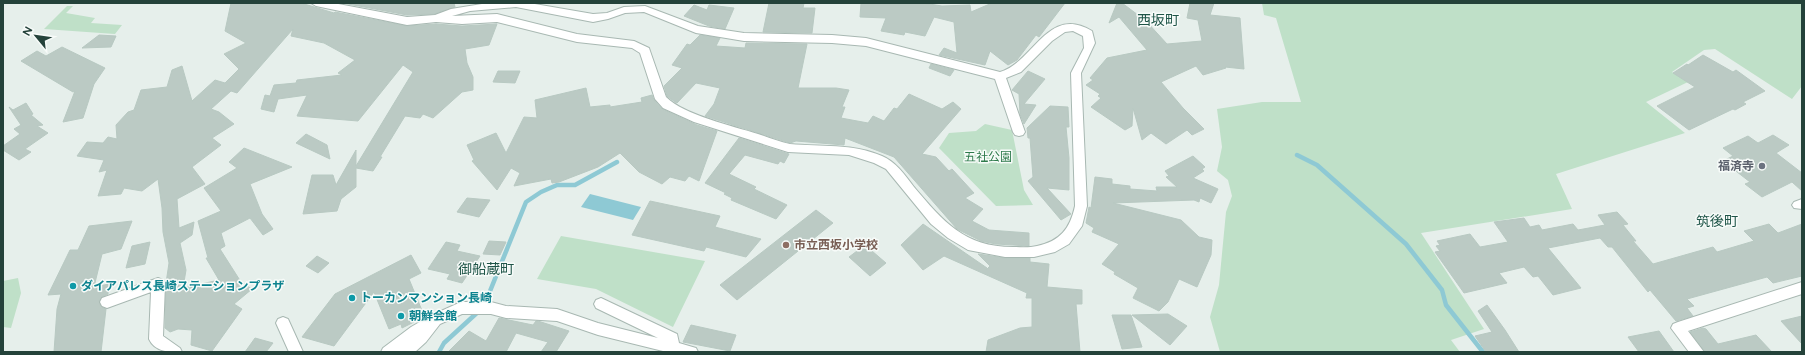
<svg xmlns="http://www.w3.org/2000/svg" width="1805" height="355" viewBox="0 0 1805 355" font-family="Figtree,'Noto Sans JP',sans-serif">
	<rect width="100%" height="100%" fill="#e6efeb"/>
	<!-- green -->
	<path fill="#bfe0c8" d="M1262,3H1802V86L1792,99L1715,49L1704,50L1672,72L1688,82L1646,102L1685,133L1556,174L1572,209L1421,233L1484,329L1451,340L1460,352H1220L1210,317L1219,285L1226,212L1232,196L1228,180L1217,171L1222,147L1217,109L1262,102H1301L1276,18L1264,15Z
		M67,6H73L66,13L95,18L91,23L122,25L115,34L44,29Z
		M985,124L1012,130L1024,190L1033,205L996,206L939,148L949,133L976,131Z
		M561,236L705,261L673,327L596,289L537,279Z
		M18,278L21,293L11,328L3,327V281Z"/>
	<!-- water -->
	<path fill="#8ec9d4" d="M590,194L641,207L633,220L581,207Z"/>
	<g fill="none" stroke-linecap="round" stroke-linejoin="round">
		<!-- stream -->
		<path stroke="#8ec9d4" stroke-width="4.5" d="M1297,155L1317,165L1406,244L1442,290L1446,305L1483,352
			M484,306L526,202L541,192L557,185H575L617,162
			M439,352L444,343L479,311"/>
	</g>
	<!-- building -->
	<path fill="#bbcac4" stroke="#b8c9c2" d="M231,3H301L334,13L335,12L407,26L436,24L462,26L497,24L489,45L465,49L467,63L473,77V90L462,92L433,118L423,114L420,118L405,116L380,157H382L373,171L356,168V187L341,199L337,211L303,214L312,175H333L336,185L356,150V166L413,72L403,65L358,121L297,116L307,95L278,99L274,112L261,109L265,95L270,96L274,85L296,83L297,80L342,75L338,73L355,60L324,43L291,36L293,29L237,93L231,91L211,109L219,112L234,124L212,138L221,145L192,167L205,184L177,199L179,228L194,222L192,235L180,243L186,270L183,288L219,280L206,258H208L198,221L221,211L204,188L237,168L229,162L244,148L292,167L250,184L262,214L273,229L263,235L250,218L221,233L225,246L220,249L241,282L252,289L234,304L242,309L212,351L191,345L192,330L178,329L170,332L165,328L166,283L169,263L163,232L162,208L158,179L142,191L124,188L121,194L98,196L107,170L99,172L104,160L77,156L87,142L103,143L108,137L117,139L116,125L128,112L134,110L141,90L167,87L172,70L182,66L192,101L215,80L225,83L239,69L224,54L246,43L225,31Z
		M343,3H454L455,7L435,14L407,15Z
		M769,3H804L803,8H815L812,33L763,32Z
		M861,3H923L942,6L970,5L971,12L992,3H1065L1039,37L1036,35L1017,60L1008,65L990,51L985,65L939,55L944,48L957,53L954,22L934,17L925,36L905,32L904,35L881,31L886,18L860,17Z
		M1117,3H1122L1146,21L1167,44L1202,41L1198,20L1187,18L1190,3H1214L1210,15L1240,18L1244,69L1225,67L1226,68L1203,75L1196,66L1161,82L1183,108L1204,129L1192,135L1187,130L1166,144L1151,133L1142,140L1133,108L1132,126L1125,130L1091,107L1101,98L1098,96L1100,94L1086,85L1093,80L1090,78L1107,58L1147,50L1119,17L1109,23Z
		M694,5L707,10L709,5L734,8L725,29L709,26L684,16Z
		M99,35L116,36L111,47L82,48Z
		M700,35L720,38L716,46L745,48L746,43L807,44L798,88H836L849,90L842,107H845L841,118L868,123L873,116L884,121L894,108L897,109L909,94L942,109L953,102L961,109L922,154L936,157L949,171L952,169L974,193L965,198L983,209L972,221L989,230L1029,233V246L996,244L981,241L957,229L894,157L845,138L844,145L796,141L790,143L705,116L714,104L720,88L696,83L677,103L675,102L667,96L664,86L682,68L672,65L687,44L690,45Z
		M62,47L105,68L94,84L83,118L63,122L75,91L73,92L21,61L37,51L46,56Z
		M1703,55L1733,72L1736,70L1765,91L1743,102L1746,104L1735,110L1733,109L1689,130L1657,106L1695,87L1673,73L1687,64L1688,65Z
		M931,64L954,70L950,76L929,68Z
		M498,71H520L515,83L493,82Z
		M1028,71L1045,79L1024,104L1036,105L1024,124L1020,114L1019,94L1012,90Z
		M586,88L590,107L610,105V107L642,102L641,98L652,95L654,100L662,109L697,125L717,131L699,181L689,176L685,181L670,177L662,184L639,172L620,153L598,167L559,182L552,183L551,179L514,186L520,173L511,168L497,190L472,161L474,160L467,145L496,133L506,153L524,117L537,118L535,100Z
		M26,103L33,114L31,115L43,125L37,126L48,133L25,149L31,152L19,160L3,150V146L20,134L14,129L21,125L9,107L13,110Z
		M1050,106L1068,107L1069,127H1066L1069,158V190L1047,188L1071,214L1061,220L1028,181L1033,177L1030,138H1028L1027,128Z
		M306,134L327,145L330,159L296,143Z
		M1773,135L1789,145L1776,153L1802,173V191L1792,182L1762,197L1745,184L1750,182L1723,161L1733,156L1723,148L1748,136L1758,143Z
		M739,138L789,154L784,163L780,161L778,164L745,155L729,174L756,187L754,189L787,205L776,219L731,200L732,198L724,194L726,193L705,183Z
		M1193,156L1205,167L1202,169L1204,171L1193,178L1218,189L1211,203L1200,198L1199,202L1194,200L1113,203L1181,220L1199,237L1212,240L1211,255L1197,287L1179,279L1168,302L1159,311L1133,298L1138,288L1114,274L1115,272L1102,264L1119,244L1092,232L1094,228L1086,223L1089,207L1091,208L1095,177L1112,179V184L1130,186V189L1157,191L1156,187H1177L1166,177L1169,176L1165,171Z
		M467,198L490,200L479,217L457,212Z
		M650,201L720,216L715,227L761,239L746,257L706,247L704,251L632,235Z
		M816,210L833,223L737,300L720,285Z
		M1617,212L1628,224L1623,225L1636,241H1633L1653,264L1713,247L1717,252L1754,241L1744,231L1769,224L1778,233L1802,224V276L1773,283L1767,277L1687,299L1694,306L1687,308L1693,316L1676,321L1650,290L1648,292L1612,247H1608L1600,238L1548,248L1581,288L1553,295L1538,276L1533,277L1524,267L1499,273L1507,283L1464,293L1435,252L1440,251L1436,246L1440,245L1437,241L1470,234L1480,247L1508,242L1494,222L1524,218L1530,227L1539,225L1542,230L1573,224L1578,230L1605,225L1598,215Z
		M132,221L121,249L102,254L94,287L109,284L108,294L102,297L99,301L101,307L106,309L101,352H54L57,309L61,294L48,295L70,250H78L89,226Z
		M923,224L987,268L986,270L990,266L978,254L1005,258H1030V262L1049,264L1047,287L1082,290V304H1076L1080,352H986L988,340L1020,328L1032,327V298H1026L1027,293L944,256L923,270L901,245Z
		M489,241L506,242L500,255L483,254Z
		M150,242L145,264L126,268L132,246Z
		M446,242L460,245L457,251L480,256L462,283L447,279L450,274L428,269Z
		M865,245L886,263L870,276L849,257Z
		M411,255L421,273L409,279L423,313L412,318L414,322L402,328L401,324L389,329L374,292L334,346L302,337L335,294Z
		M317,256L329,263L318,273L306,266Z
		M1487,305L1505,330L1519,352H1486L1475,336L1492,332L1478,311Z
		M1168,314L1187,326L1170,345L1132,315Z
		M1112,315H1131L1142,347L1122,349Z
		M1802,316V344L1781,321Z
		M499,318L533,325L536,321H538L569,331L556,352H541L548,342L516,333L506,352H448L469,331L486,341Z
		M691,325L736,335L730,351L683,342Z
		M1703,328L1706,329L1718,344L1756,335L1772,352H1705L1690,332Z
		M1659,331L1674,352H1639L1628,337Z
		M255,338L273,343L266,352H245Z"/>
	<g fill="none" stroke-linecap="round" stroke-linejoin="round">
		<defs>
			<path id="minor" d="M311,3H333L407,17L435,15L451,9L488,3H529L593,14L607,13L624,7L645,6L698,26L744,33L832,35L866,38L1000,72C1034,62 1048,4 1092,31L1095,43L1081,73L1087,206L1082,226L1069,244L1055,252L1034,257H1005L968,250L948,238L931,224L886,169L874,163L849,155L788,152L694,122L663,108L655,99L640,53L632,48L577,42L497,22L462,24L436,22L407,25L316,6ZM516,7L593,22L608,19L625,13L644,12L696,33L744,41L832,43L866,46L995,79L1013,132L1015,135L1019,136L1023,135L1025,132L1006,78L1021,72L1052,41L1065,32L1073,31L1083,36L1084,48L1071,73L1075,206C1070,229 1060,241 1037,246C1029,248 1020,247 1013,247C964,247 943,221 914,187C905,175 896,162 882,156C852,143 821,147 790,144C779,142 768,137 758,134C733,126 684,115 666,97L650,51L649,48L634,41L577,34L497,14L452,16L470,11Z
				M1802,199V209L1794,208L1792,205L1794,202Z
				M158,278L163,280L165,284L163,336L180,348L182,352C169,352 155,352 149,339L151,292L107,308L102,306L100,302L102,298Z
				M1802,282V294L1688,331L1704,352H1689L1671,328L1673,324L1678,322Z
				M601,298L677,334L679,343L696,348L698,352H667L598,335L557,321L506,318L491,314H462L440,324L426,342L415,352H381L383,348L411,327L430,316L461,302H491L506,306L557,309L598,323L658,338L596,308L594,304L596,300Z
				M283,317L288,319L303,352H289L276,323L278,319Z"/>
		</defs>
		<!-- minor casing -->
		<use href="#minor" stroke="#a8b8b2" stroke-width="2"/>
		<!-- minor -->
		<use href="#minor" fill="#fff" fill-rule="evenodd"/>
	</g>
	<!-- markers -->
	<circle fill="#6b7280" stroke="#f7fbf9" stroke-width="1.5" cx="1762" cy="166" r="4"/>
	<circle fill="#8d6e63" stroke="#f7fbf9" stroke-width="1.5" cx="786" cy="245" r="4"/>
	<g fill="#0f9aa8" stroke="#f7fbf9" stroke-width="1.5">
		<circle cx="73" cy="286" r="4"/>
		<circle cx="352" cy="298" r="4"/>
		<circle cx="401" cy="316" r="4"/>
	</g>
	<g text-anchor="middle" stroke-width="3" stroke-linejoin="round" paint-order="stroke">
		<!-- park labels -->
		<g font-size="12" fill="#2d7a4b" stroke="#f7fbf9">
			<text x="988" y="161">五社公園</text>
		</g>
		<!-- worship labels -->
		<g font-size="12" font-weight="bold" fill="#5b616d" stroke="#f7fbf9" text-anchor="end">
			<text x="1754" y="170">福済寺</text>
		</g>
		<!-- education labels -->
		<g font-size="12" font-weight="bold" fill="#785e54" stroke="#f7fbf9" text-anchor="start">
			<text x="794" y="249">市立西坂小学校</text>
		</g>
		<!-- culture labels -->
		<g font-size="12" font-weight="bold" fill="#0d838f" stroke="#f7fbf9" text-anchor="start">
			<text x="81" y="290">ダイアパレス長崎ステーションプラザ</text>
			<text x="360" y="302">トーカンマンション長崎</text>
			<text x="409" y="320">朝鮮会館</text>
		</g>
		<!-- quarter labels -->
		<g font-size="14" fill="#1f5548" stroke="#f7fbf9">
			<text x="1158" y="25">西坂町</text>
			<text x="1717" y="226">筑後町</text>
			<text x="486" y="274">御船蔵町</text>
		</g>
	</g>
	<!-- border -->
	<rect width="1805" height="355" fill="none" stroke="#24423a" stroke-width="8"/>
	<!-- north arrow -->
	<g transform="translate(36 36) rotate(299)" stroke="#f7fbf9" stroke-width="3" paint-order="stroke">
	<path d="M0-3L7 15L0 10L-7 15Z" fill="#24423a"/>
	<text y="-6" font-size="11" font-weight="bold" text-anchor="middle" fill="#24423a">N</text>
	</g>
</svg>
